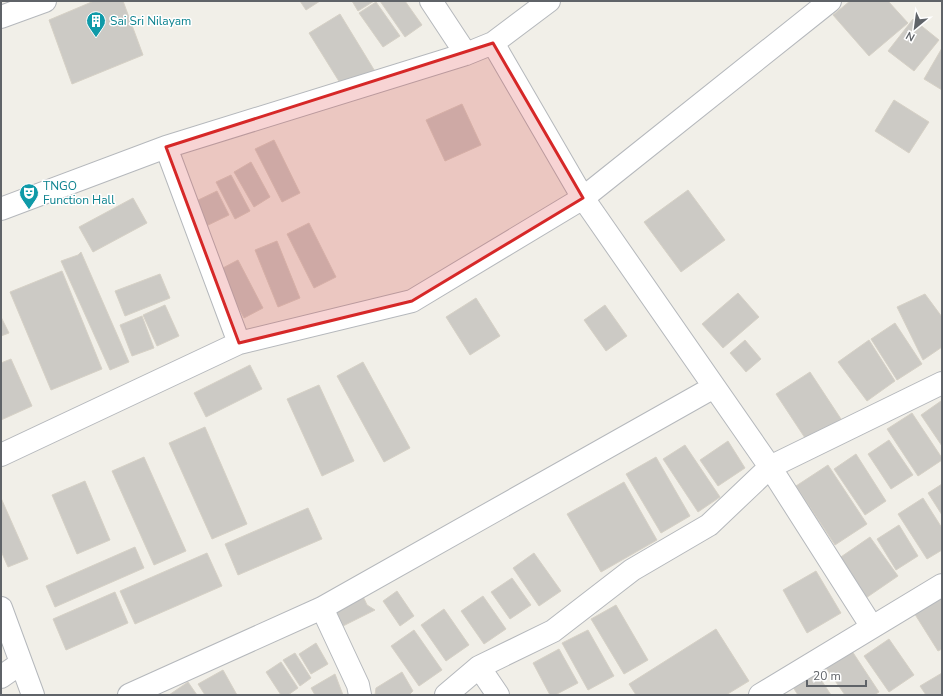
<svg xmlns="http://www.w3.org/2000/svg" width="943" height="696" viewBox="0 0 943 696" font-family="'Nunito Sans',sans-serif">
	<rect width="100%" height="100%" fill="#f1efe8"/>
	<!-- building -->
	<path fill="#cccac5" stroke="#d6d1c6" d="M94,1H123L143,55L72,84L49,20Z
		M300,1H320L306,10Z
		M352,1H374L358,11Z
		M380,1H405L422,25L405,37Z
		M850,1H888L908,23L869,56L833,15Z
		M376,2L400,36L383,47L359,13Z
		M340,14L376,73L345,91L309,33Z
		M913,19L939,40L914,71L888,51Z
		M942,48V90L924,79Z
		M894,100L929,122L909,153L875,131Z
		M462,104L481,145L445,161L426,120Z
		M274,140L300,193L282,202L255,149Z
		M251,162L270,197L254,207L234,172Z
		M231,175L250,211L235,219L216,182Z
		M688,190L725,240L681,272L644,222Z
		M217,191L229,215L202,228L190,204Z
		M133,198L147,223L93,252L79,227Z
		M309,223L336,277L314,288L287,234Z
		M277,241L300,298L278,307L255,250Z
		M81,252L129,362L110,370L61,261L78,255Z
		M238,260L263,308L244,318L219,270Z
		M62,271L102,369L51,390L10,292Z
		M160,274L170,298L125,316L115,291Z
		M738,293L759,317L723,348L702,324Z
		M925,294L942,317V347L923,360L897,307Z
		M476,298L500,336L470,355L446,317Z
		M165,305L179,336L157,346L143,315Z
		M605,305L627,336L606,351L584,320Z
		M142,316L154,348L132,356L120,325Z
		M1,317L9,333L1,336Z
		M895,323L922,364L897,380L871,339Z
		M745,340L761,359L746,372L730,353Z
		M869,340L895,381L867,401L838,362Z
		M11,359L32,406L1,420V363Z
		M363,362L410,448L384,462L337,376Z
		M250,365L262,389L206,417L194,393Z
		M810,372L841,419L807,441L776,394Z
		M319,385L354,461L322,476L287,399Z
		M941,401L942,402V446L921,415Z
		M912,413L942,458V460L918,476L887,429Z
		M205,427L247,524L212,539L169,443Z
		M889,440L913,475L891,489L868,454Z
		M728,441L745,468L718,486L700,460Z
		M685,445L720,497L698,512L663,459Z
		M856,454L886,501L865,515L834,469Z
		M144,457L186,551L154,565L112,471Z
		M656,457L690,516L661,533L626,474Z
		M828,465L867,524L835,545L796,486Z
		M85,481L110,540L77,554L52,495Z
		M624,482L657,540L601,572L567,514Z
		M942,484V515L928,493Z
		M1,498L28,559L8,567L1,551Z
		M923,498L942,528V550L927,559L898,514Z
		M308,508L322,539L238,575L225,544Z
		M899,525L918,556L896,570L877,539Z
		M870,537L898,576L863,600L835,561Z
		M135,547L144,568L55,607L46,586Z
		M207,553L222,586L135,624L120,591Z
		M534,553L561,591L539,606L513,568Z
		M816,571L841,613L807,633L783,590Z
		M512,578L531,605L510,619L491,592Z
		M397,591L414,616L400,626L383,601Z
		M938,591L942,598V649L938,651L911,608Z
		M115,592L128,623L66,650L53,619Z
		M361,592L367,605L375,610L333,631L326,608Z
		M483,596L506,629L484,644L461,611Z
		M616,605L648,660L624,674L591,619Z
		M444,609L469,645L446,661L421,625Z
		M716,629L749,681L726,695H636L629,684Z
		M414,630L442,670L419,686L391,646Z
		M588,630L614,676L588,690L562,643Z
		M889,639L914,675L889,692L864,656Z
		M316,643L328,664L311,674L299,654Z
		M848,645L879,692L874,695H845L822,662Z
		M559,649L578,683L555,695H550L533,663Z
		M295,653L311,678L300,686L283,660Z
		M281,662L298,688L288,695H281L266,672Z
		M814,669L831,695H798L791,684Z
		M223,670L237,695H205L198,684Z
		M402,672L413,691L409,695H375L376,688Z
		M942,673V695H926L920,686Z
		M335,674L343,695H315L311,688Z
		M188,682L197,695H169Z"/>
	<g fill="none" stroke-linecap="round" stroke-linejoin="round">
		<defs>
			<path id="minor" d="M431,1L466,54
				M1,17L45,1
				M493,43L583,198L770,467L872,627
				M166,147L239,343
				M1,209L166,147L466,54L493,43L549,1
				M1,455L239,343L412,301L583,198L830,1
				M1,608L33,695
				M322,608L358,685L360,695
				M479,667L498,695
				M1,677L21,663
				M129,695L322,608L714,387
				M446,695L479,667L553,631L632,570L709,525L770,467L942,383
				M760,695L942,585"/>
		</defs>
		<!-- minor casing -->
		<use href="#minor" stroke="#b5b8bc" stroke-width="24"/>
		<!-- minor -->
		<use href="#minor" stroke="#fff" stroke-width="22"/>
	</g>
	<!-- marked area -->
	<path fill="#d62828" fill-opacity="0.2" stroke="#d62828" stroke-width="3" stroke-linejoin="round" d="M493,43L583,198L412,301L239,343L166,147Z"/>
	<!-- icons -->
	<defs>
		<symbol id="building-pin" viewBox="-11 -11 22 30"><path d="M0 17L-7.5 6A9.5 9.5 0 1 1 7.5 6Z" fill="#0f9aa8" stroke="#fff"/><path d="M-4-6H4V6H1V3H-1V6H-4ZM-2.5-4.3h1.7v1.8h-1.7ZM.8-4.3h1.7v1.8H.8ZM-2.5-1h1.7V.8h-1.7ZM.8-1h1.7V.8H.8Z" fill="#fff"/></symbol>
		<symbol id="theatre-pin" viewBox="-11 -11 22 30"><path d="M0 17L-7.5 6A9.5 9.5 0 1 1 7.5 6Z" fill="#0f9aa8" stroke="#fff"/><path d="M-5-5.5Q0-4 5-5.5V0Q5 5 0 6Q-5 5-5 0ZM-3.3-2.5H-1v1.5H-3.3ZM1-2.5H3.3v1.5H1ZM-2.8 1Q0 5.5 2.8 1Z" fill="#fff"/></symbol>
	</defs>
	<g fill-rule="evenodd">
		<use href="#building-pin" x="85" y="10" width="22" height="30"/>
		<use href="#theatre-pin" x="18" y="182" width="22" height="30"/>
	</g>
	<g text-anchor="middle" stroke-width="3" stroke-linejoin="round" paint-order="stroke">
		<!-- culture labels -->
		<g font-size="12" fill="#0d838f" stroke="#fff" text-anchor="start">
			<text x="110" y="25">Sai Sri Nilayam</text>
			<text x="43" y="190">TNGO<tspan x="43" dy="14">Function Hall</tspan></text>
		</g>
	</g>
	<!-- border -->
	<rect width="943" height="696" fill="none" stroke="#5f6368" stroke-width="4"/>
	<!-- north arrow -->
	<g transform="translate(915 28) rotate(209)" stroke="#ffffff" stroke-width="3" paint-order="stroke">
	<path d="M0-3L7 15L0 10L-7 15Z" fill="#5f6368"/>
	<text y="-6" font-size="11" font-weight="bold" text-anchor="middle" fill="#5f6368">N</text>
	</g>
	<!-- scale -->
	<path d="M807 680v6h59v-6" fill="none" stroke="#5f6368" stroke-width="2"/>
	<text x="813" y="680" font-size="12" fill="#5f6368" stroke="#ffffff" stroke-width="3" paint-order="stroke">20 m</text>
</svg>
